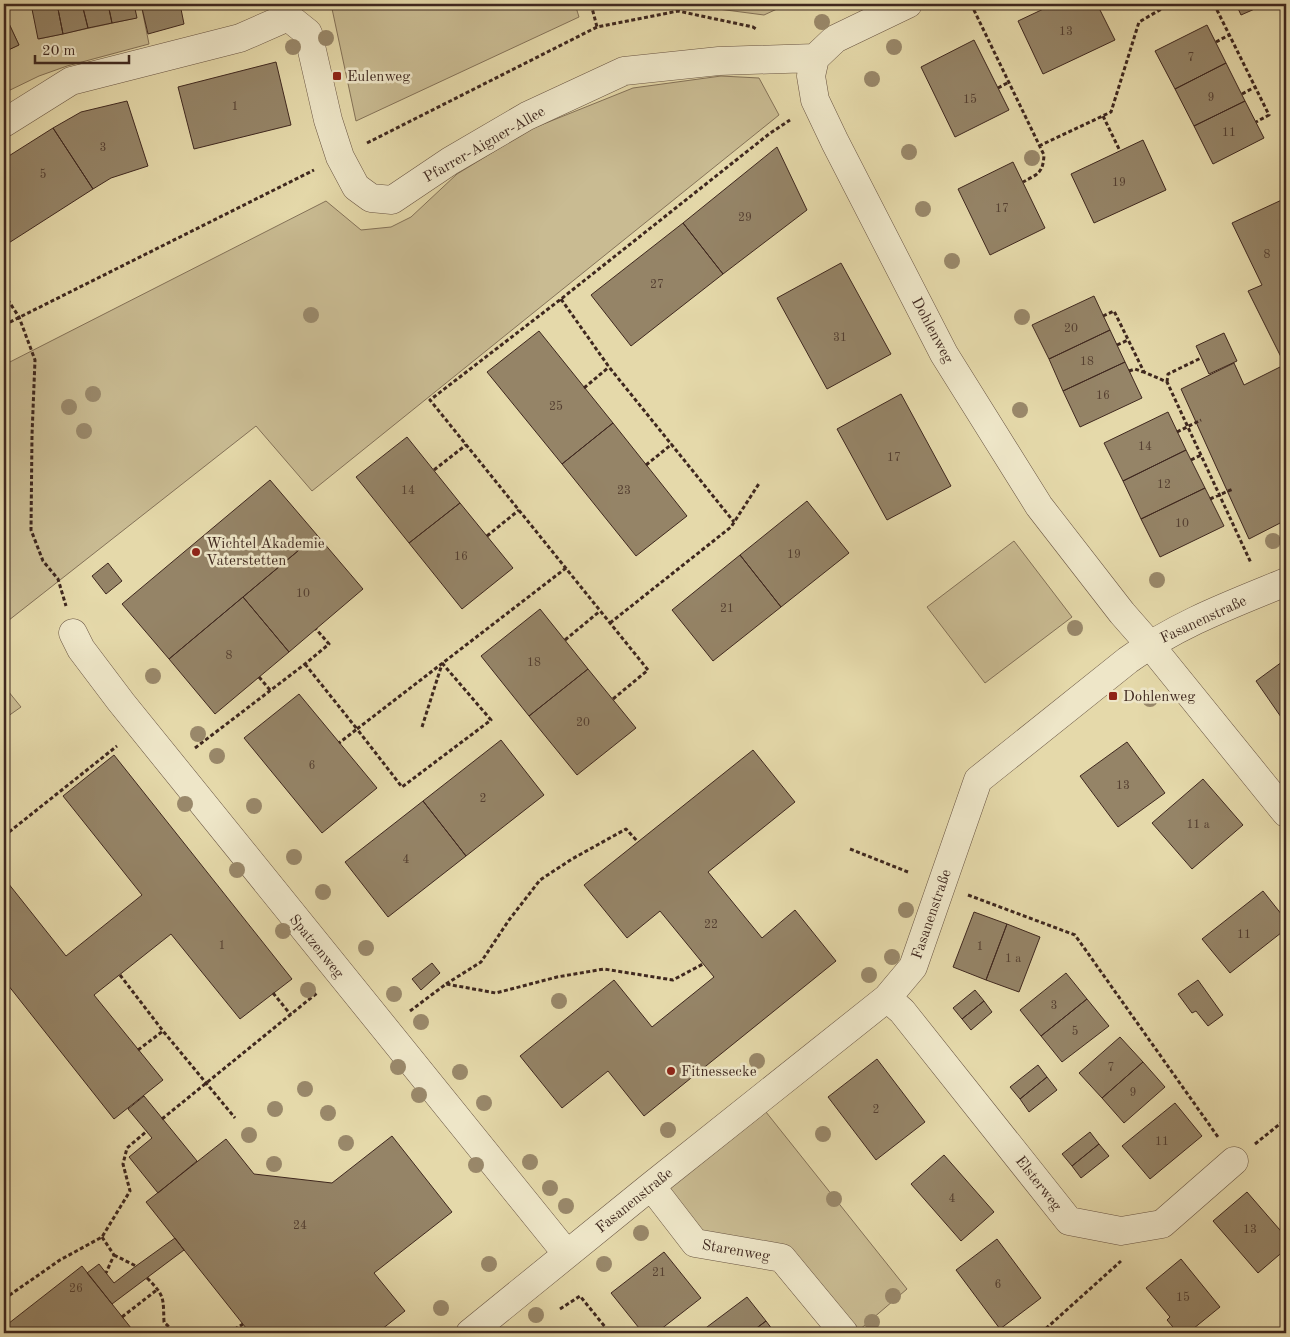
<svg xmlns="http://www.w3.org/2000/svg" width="1290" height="1337" viewBox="0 0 1290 1337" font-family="'Old Standard TT',serif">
	<rect width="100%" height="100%" fill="#e5d9aa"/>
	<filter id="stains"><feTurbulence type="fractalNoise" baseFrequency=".004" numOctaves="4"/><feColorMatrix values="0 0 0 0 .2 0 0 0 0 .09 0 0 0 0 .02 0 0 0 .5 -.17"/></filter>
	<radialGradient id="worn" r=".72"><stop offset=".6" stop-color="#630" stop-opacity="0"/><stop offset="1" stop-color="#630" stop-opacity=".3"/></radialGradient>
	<!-- green -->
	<path fill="#c9bb92" stroke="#847258" d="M4,4H31L39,39L136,18L134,4H141L149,44L67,66L39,76L4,93V52L19,45L4,13Z
		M331,4H575L579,17L356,121Z
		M680,4H777V9L764,15Z
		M721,76L759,78L779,115L312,491L256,426L4,624V365L326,201L361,230L391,227L411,217L457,174L531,129L633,88Z
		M1014,541L1072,617L985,683L927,607Z
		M4,686L21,707L4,719Z
		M766,1112L907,1289L858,1331L788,1246L703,1235L669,1189Z"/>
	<!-- building -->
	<path fill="#958467" stroke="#3f281f" d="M31,4H57L63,34L38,39Z
		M57,4H82L88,28L63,34Z
		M82,4H108L112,23L88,28Z
		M108,4H134L137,18L112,23Z
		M141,4H180L184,24L148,34Z
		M1054,4H1097L1115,40L1043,74L1018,21Z
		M1236,4H1266L1241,15Z
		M4,13L19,45L4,52Z
		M1207,25L1226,63L1175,89L1155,51Z
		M974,40L1009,110L955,137L921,67Z
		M276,62L291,125L194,149L178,87Z
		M1226,63L1245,101L1194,126L1175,89Z
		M127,101L148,166L111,178L93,189L53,128L81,112Z
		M1245,101L1264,138L1213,164L1194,126Z
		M53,128L93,189L4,246V159Z
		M1143,140L1166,190L1094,223L1071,174Z
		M777,147L807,210L723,274L683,223Z
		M1013,162L1045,228L990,255L958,189Z
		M1286,198V364L1285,365L1248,291L1262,285L1232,223Z
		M683,223L723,274L631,346L591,295Z
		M841,263L891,354L827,389L777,298Z
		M1094,296L1110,330L1049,359L1032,325Z
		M1110,330L1125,362L1063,391L1049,359Z
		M539,331L613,423L562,464L487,372Z
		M1224,333L1237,361L1209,374L1196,346Z
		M1125,362L1142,398L1080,427L1063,391Z
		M1234,363L1244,385L1286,364V520L1249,539L1181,389Z
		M901,394L951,486L887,520L837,429Z
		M1168,412L1186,450L1123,481L1104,443Z
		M613,423L687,516L636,556L562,464Z
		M407,437L460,503L409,543L356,477Z
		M1186,450L1205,488L1141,519L1123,481Z
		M270,480L317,535L169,659L122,604Z
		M1205,488L1224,526L1160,557L1141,519Z
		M807,501L849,553L781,607L740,555Z
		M460,503L513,568L462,609L409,543Z
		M317,535L363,589L289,652L243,597Z
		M740,555L781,607L713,661L672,610Z
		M108,563L122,581L106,594L92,576Z
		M243,597L289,652L215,714L169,659Z
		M540,609L588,669L529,716L481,656Z
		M1286,659V713L1281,717L1256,681Z
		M588,669L636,728L577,775L529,716Z
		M299,694L377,788L322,833L244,738Z
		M501,740L544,795L466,856L423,801Z
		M1127,742L1165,793L1118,827L1080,776Z
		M753,750L795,802L708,872L762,938L795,910L836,961L644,1116L608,1071L562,1108L520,1056L614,980L652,1027L714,977L660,911L627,938L584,885Z
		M114,755L292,979L240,1019L171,934L94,995L163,1080L114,1119L4,980V878L66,956L142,895L63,796Z
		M1203,779L1243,825L1192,869L1152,823Z
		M423,801L466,856L388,917L345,862Z
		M1263,891L1286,920V929L1230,973L1202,939Z
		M974,912L1007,924L986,980L953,967Z
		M1007,924L1040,937L1019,992L986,980Z
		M432,963L440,973L421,990L412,979Z
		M1066,973L1087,999L1041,1036L1020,1010Z
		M1198,980L1223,1015L1208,1026L1196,1011L1192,1013L1178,994Z
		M975,990L984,1001L962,1019L953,1008Z
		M1087,999L1109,1026L1062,1062L1041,1036Z
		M984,1001L992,1012L971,1030L962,1019Z
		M1120,1037L1143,1062L1102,1098L1079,1073Z
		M877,1059L925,1122L876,1160L828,1097Z
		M1143,1062L1165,1087L1124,1123L1102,1098Z
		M1038,1065L1047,1077L1020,1099L1010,1087Z
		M1047,1077L1057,1090L1029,1112L1020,1099Z
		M144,1096L197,1161L158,1193L129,1157L152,1138L128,1109Z
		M1175,1103L1202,1136L1150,1179L1122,1146Z
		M1090,1132L1099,1144L1072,1166L1062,1154Z
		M392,1136L452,1212L374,1273L405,1311L377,1333H250L146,1202L226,1139L254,1174L332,1183Z
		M1099,1144L1109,1156L1081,1178L1072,1166Z
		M944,1155L994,1212L961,1241L911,1184Z
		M1247,1192L1286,1237V1249L1258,1273L1213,1221Z
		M175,1238L184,1250L112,1304L87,1273L99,1264L114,1283L136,1266Z
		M997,1239L1041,1298L1000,1329L956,1270Z
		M664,1252L701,1298L656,1333H643L611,1293Z
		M1181,1259L1220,1307L1188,1333H1178L1167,1320L1170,1317L1146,1288Z
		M82,1266L135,1333H4V1327Z
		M747,1297L766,1321L750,1333H699Z
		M766,1321L775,1333H750Z"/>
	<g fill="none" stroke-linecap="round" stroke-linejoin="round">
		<defs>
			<path id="minor" d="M282,4L288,17L308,33L328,120L340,157L356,187L371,198L392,200L450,161L527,116L624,71L719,61L815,58
				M815,58L811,76L815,100L835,142L944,354L1039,506L1122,613L1150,645L1286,813
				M815,58L835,39L908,4
				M4,123L71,81L240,38L288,17
				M73,633L81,649L121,702L567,1254
				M887,998L902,1011L1069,1221L1121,1231L1162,1224L1234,1161
				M651,1186L695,1243L782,1258L844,1333
				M470,1333L651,1186L887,998L913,967L978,780L1128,660C1178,624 1230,605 1286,582"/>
		</defs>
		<!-- minor casing -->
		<use href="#minor" stroke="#685442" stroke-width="29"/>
		<!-- path -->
		<path stroke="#3f281f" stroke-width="3" stroke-dasharray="4 2.5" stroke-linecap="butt" d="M591,4L597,27
			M971,4L1044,155C1043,173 1038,174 1023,182
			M1214,4L1269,115L1256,122
			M1216,42L1229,35
			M998,88L1009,82
			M1242,94L1255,87
			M1103,116L1120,151
			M367,143L597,27L678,11L753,27L756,29
			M1039,146L1111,112L1139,22L1170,4
			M4,294L19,317L35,360L32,435L31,530L43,561L58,579L66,606
			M561,299L609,367L734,522
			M1103,316L1114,311L1144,372L1167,382L1251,563
			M4,325L314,170
			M1117,345L1128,340
			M1129,371L1135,369L1143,372
			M1167,382L1168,374L1201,358
			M584,388L609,367
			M1177,432L1201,420
			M1191,460L1201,455
			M646,465L672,444
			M434,470L466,445
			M1210,499L1233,489
			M487,536L519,510
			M610,623L731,527L760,482
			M565,640L600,611
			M442,663L491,720L402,787L357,729L566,568
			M305,664L357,729L339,743
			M259,677L270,690
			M613,699L648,670L430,400L561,299L769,134L790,120
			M422,727L442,664
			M195,748L305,664L329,644L316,629
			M4,836L117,746
			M850,849L908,872
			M968,895L1075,935L1218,1137
			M120,975L163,1031L235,1118
			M446,984L481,962L509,920L540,880L572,859L626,829L638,842
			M273,993L291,1015
			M410,1011L446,984L496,993L557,977L604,969L673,980L703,964
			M138,1050L163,1031
			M162,1119L317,993
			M1255,1144L1286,1119
			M102,1237L114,1255L106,1273
			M114,1255L136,1266
			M147,1278C165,1296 163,1297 164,1322L173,1331L178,1333
			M4,1299L60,1260L102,1237L130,1191L123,1164L127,1148L147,1131
			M560,1309L580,1296L610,1333
			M122,1317L158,1289
			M229,1333L243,1324
			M1041,1333L1121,1261"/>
		<!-- minor -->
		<use href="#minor" stroke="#eee6c8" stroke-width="28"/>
	</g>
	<!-- trees -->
	<g fill="#99886a">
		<circle cx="822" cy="22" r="8"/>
		<circle cx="326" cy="38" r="8"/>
		<circle cx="293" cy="47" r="8"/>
		<circle cx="894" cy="47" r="8"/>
		<circle cx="872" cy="79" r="8"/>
		<circle cx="909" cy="152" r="8"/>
		<circle cx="1032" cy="158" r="8"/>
		<circle cx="923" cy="209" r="8"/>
		<circle cx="952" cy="261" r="8"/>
		<circle cx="311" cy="315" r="8"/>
		<circle cx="1022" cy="317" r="8"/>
		<circle cx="93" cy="394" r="8"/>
		<circle cx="69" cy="407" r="8"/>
		<circle cx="1020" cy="410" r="8"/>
		<circle cx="84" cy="431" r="8"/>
		<circle cx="1273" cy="541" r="8"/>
		<circle cx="1157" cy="580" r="8"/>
		<circle cx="1075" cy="628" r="8"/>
		<circle cx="153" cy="676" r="8"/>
		<circle cx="1150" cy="699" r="8"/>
		<circle cx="198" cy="734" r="8"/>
		<circle cx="217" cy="756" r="8"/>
		<circle cx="185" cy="804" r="8"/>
		<circle cx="254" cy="806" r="8"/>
		<circle cx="294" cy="857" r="8"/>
		<circle cx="237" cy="870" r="8"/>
		<circle cx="323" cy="892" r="8"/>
		<circle cx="906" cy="910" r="8"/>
		<circle cx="283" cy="931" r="8"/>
		<circle cx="366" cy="948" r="8"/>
		<circle cx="892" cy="957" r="8"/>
		<circle cx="869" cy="975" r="8"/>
		<circle cx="308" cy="990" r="8"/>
		<circle cx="394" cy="994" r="8"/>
		<circle cx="559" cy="1001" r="8"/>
		<circle cx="421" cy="1022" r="8"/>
		<circle cx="757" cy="1061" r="8"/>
		<circle cx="398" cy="1067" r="8"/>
		<circle cx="460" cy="1072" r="8"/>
		<circle cx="305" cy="1089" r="8"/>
		<circle cx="419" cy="1095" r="8"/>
		<circle cx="484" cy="1103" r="8"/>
		<circle cx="275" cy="1109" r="8"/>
		<circle cx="328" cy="1113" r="8"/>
		<circle cx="668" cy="1130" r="8"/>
		<circle cx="823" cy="1134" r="8"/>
		<circle cx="249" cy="1135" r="8"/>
		<circle cx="346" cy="1143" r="8"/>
		<circle cx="530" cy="1162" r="8"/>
		<circle cx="274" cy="1164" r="8"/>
		<circle cx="476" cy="1165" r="8"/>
		<circle cx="550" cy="1188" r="8"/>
		<circle cx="834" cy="1199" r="8"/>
		<circle cx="566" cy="1206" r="8"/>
		<circle cx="641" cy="1233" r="8"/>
		<circle cx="489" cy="1264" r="8"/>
		<circle cx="604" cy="1264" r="8"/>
		<circle cx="893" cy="1296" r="8"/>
		<circle cx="441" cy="1308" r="8"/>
		<circle cx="536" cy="1315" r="8"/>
		<circle cx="872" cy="1322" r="8"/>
	</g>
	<!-- markers -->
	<g fill="#8f2418" stroke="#eee6c8" stroke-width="2">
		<rect x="332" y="71" width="10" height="10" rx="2.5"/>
		<circle cx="196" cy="552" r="5"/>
		<rect x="1108" y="691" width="10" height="10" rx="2.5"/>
		<circle cx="671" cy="1071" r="5"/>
	</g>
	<g text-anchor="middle" stroke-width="5" stroke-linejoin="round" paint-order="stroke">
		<!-- number labels -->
		<g font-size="12" fill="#543f31">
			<text x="1066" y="35">13</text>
			<text x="1191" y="61">7</text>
			<text x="1211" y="101">9</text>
			<text x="970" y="103">15</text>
			<text x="235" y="110">1</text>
			<text x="1229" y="136">11</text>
			<text x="103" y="151">3</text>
			<text x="43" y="178">5</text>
			<text x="1119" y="186">19</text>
			<text x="1002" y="212">17</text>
			<text x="745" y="221">29</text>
			<text x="1267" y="258">8</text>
			<text x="657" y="288">27</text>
			<text x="1071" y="332">20</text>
			<text x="840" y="341">31</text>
			<text x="1087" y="365">18</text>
			<text x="1103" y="399">16</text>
			<text x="556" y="410">25</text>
			<text x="1145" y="450">14</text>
			<text x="894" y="461">17</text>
			<text x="1164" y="488">12</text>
			<text x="408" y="494">14</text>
			<text x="624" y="494">23</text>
			<text x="1182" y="527">10</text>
			<text x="794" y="558">19</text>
			<text x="461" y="560">16</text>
			<text x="303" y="597">10</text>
			<text x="727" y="612">21</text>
			<text x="229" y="659">8</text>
			<text x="534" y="666">18</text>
			<text x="583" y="726">20</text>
			<text x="312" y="769">6</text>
			<text x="1123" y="789">13</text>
			<text x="483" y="802">2</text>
			<text x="1198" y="828">11 a</text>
			<text x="406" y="863">4</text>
			<text x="711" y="928">22</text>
			<text x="1244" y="938">11</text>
			<text x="222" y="949">1</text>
			<text x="980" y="950">1</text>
			<text x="1013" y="962">1 a</text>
			<text x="1054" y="1009">3</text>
			<text x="1075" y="1035">5</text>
			<text x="1111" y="1071">7</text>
			<text x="1133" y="1096">9</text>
			<text x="876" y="1113">2</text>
			<text x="1162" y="1145">11</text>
			<text x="952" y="1202">4</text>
			<text x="300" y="1229">24</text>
			<text x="1250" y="1233">13</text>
			<text x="659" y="1276">21</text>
			<text x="998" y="1288">6</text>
			<text x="76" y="1292">26</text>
			<text x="1183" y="1301">15</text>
		</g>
		<!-- poi labels -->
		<g font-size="15" fill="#3f281f" stroke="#eee6c8" text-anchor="start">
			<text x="347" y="81">Eulenweg</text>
			<text x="206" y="548">Wichtel Akademie<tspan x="206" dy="17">Vaterstetten</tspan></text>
			<text x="1123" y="701">Dohlenweg</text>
			<text x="681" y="1076">Fitnessecke</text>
		</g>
		<!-- street labels -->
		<g font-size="15" fill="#3f281f" stroke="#eee6c8">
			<text transform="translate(484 144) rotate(-30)" y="5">Pfarrer-Aigner-Allee</text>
			<text transform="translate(933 330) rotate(62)" y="5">Dohlenweg</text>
			<text transform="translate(1203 619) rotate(-25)" y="5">Fasanenstraße</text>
			<text transform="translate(931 914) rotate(-71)" y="5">Fasanenstraße</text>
			<text transform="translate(317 946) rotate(51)" y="5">Spatzenweg</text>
			<text transform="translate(1039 1183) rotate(52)" y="5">Elsterweg</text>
			<text transform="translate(634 1200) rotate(-39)" y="5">Fasanenstraße</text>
			<text transform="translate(736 1250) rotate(10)" y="5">Starenweg</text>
		</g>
	</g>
	<!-- margin -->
	<rect width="1290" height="1337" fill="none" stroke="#e5d9aa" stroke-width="20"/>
	<rect x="5" y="5" width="1280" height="1327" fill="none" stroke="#3f281f" stroke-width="2.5"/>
	<rect x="10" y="10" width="1270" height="1317" fill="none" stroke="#3f281f"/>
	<!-- scale -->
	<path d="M35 55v8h94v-8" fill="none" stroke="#3f281f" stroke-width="2.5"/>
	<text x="42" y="55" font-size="15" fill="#3f281f" stroke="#eee6c8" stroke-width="4" paint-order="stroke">20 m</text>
	<rect width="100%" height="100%" filter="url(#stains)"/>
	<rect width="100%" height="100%" fill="url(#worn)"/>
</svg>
